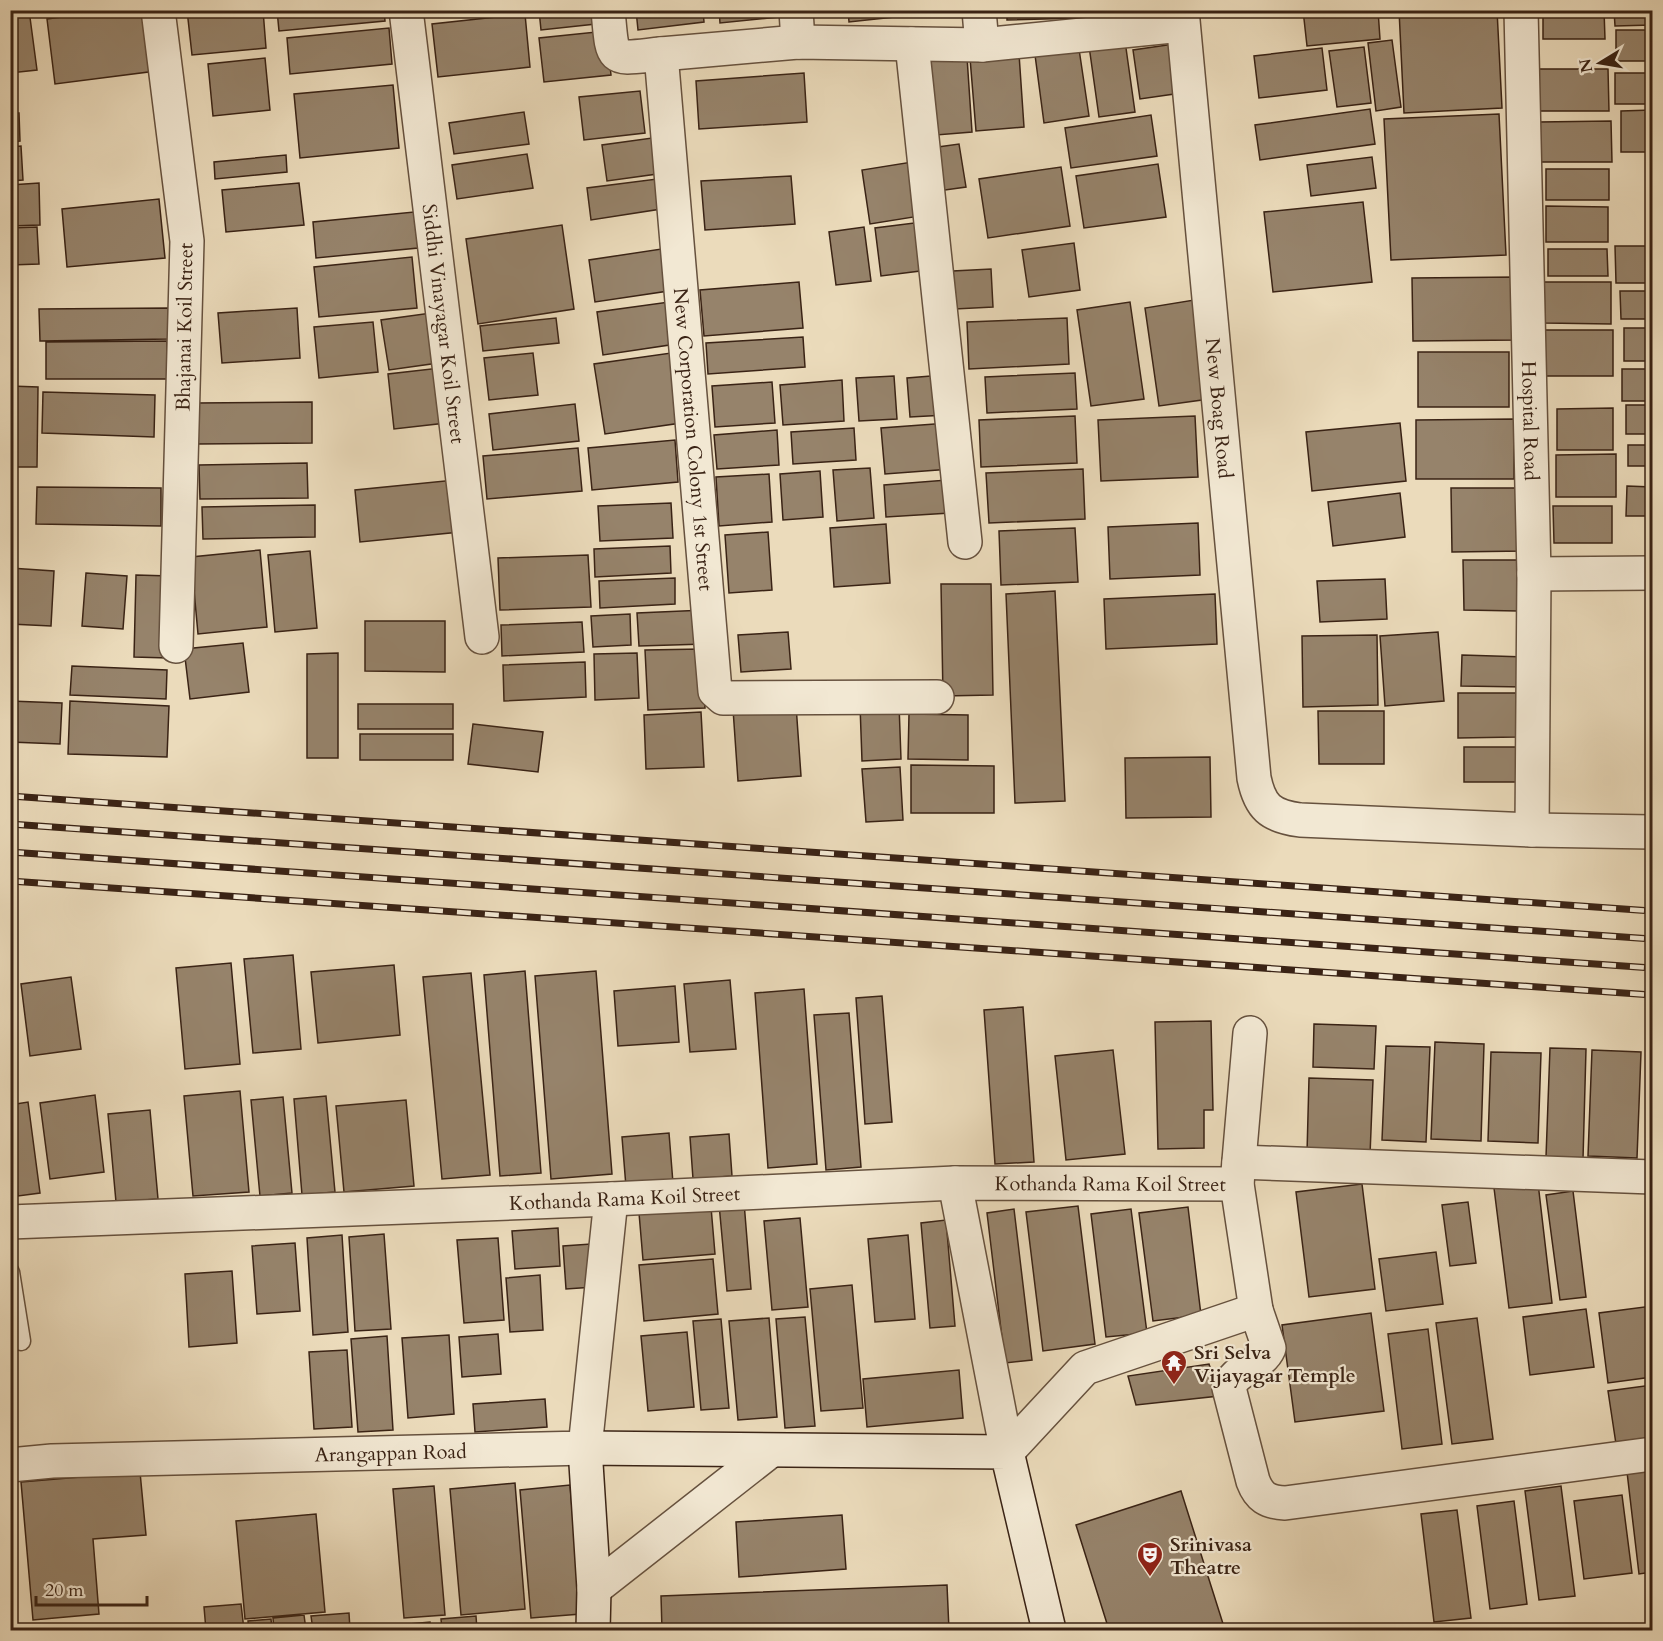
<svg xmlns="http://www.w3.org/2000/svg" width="1663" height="1641" viewBox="0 0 1663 1641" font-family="Cardo,serif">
	<rect width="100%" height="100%" fill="#ebdbbb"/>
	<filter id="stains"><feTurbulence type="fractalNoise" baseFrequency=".00333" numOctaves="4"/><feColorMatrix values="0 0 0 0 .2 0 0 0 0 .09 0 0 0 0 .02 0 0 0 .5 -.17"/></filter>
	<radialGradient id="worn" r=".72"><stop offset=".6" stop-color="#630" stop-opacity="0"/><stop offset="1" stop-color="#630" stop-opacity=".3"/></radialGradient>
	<!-- building -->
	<path fill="#96836b" stroke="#3a2315" stroke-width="1.5" d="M29,10L37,70L10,73V12Z
		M113,10H148L156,71L55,84L47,19Z
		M187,10H263L266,48L192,55Z
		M277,10H384L385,21L279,31Z
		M440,10H500L440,17Z
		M539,10H603L605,23L541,30Z
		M636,10H703L704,22L638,30Z
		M719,10H789V16L720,23Z
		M848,10H893L894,17L849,22Z
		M1007,10H1080V18L1007,20Z
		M1093,10H1160V14L1093,16Z
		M1303,10H1378L1380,39L1307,46Z
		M1399,10H1497L1502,108L1404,113Z
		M1543,10H1604L1605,39H1543Z
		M1614,10H1652V25L1615,26Z
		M525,14L530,67L438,77L432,24Z
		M389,28L392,64L290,74L287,38Z
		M1616,30H1652V61H1616Z
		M606,31L611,75L544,82L539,38Z
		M1392,40L1401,107L1376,111L1368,43Z
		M1125,41L1135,112L1099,117L1089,46Z
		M1174,44L1181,93L1140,99L1133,50Z
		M1364,47L1371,103L1337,107L1329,51Z
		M1322,48L1327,90L1259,98L1254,56Z
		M1079,49L1089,116L1044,123L1035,55Z
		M1019,54L1024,127L976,131L970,58Z
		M967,57L972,132L936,135L930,60Z
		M265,58L270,110L213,116L208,64Z
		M1539,69H1608L1609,111H1539Z
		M804,73L807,122L699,129L696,81Z
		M1615,73H1652V104H1615Z
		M393,85L399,148L300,158L294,94Z
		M640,91L645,133L584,140L579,97Z
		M1370,109L1375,144L1260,160L1255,125Z
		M1652,110V152H1621V111Z
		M524,112L529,144L454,154L449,123Z
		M10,113H19L20,141L10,142Z
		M1499,114L1506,255L1391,260L1384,119Z
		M1151,115L1157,156L1071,168L1065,128Z
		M1611,121L1612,162H1539V122Z
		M652,138L657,174L607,181L602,145Z
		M959,144L966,187L938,191L931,148Z
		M21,146L23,180L10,181V147Z
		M527,154L533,188L457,199L452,165Z
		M286,155L287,172L215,179L214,162Z
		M1372,157L1376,188L1311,196L1307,165Z
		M912,162L920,216L870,224L862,170Z
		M1158,164L1166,217L1084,228L1076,176Z
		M1061,167L1070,226L988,238L979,179Z
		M1546,169H1609V200H1546Z
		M791,176L795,224L705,230L701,181Z
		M657,179L661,209L591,220L587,188Z
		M39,183L40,225L10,226V185Z
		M299,183L304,225L226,232L222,190Z
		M159,199L165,258L67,267L62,209Z
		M1363,202L1372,282L1273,292L1264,212Z
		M1546,206L1608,207V242H1546Z
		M414,212L418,248L316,258L313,222Z
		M922,222L928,270L881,276L875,228Z
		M562,225L574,309L478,324L466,239Z
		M37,227L39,264L10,265V228Z
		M864,227L871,281L836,285L829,232Z
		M1074,243L1080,290L1029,297L1022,250Z
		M1615,246H1652V283H1616Z
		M668,248L675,290L595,302L589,260Z
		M1548,249H1607L1608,276H1548Z
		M412,257L417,308L319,317L314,267Z
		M991,269L993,307L955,309L953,271Z
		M1517,277L1518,340L1413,341L1412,278Z
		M799,282L803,328L704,336L700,290Z
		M1544,282H1611V324L1545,323Z
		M1620,291H1652V319H1621Z
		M1194,300L1209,399L1159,406L1145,308Z
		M669,302L676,344L603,355L597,312Z
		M1130,302L1144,399L1091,406L1077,310Z
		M169,308V339L40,341L39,309Z
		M297,308L300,358L222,363L218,313Z
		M431,313L438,363L389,370L381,320Z
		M556,318L559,343L483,351L480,326Z
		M1067,318L1069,364L969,369L967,322Z
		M373,322L378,372L319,378L314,327Z
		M1624,328H1652V361H1624Z
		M1542,330H1613V376H1542Z
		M803,337L805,367L708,374L706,343Z
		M167,341V379H46V342Z
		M1418,352H1509V407H1418Z
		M533,353L538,395L489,400L484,358Z
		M671,353L681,423L605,434L594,364Z
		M440,368L446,423L394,429L388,374Z
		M1622,369H1652V401H1622Z
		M1075,373L1077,409L987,413L985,377Z
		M943,375L946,415L910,417L907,378Z
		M894,376L897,419L859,421L856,378Z
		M842,380L844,421L783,425L780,385Z
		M772,382L775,423L715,427L712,386Z
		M10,386L38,387L37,467H10Z
		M43,392L155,395L154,437L42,433Z
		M312,402V443L197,444V403Z
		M575,404L579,441L493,450L489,414Z
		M1626,405H1652V434H1626Z
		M1613,408V450H1557V409Z
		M1075,416L1077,463L981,467L979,420Z
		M1195,416L1198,477L1101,481L1098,420Z
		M1514,419V479H1416V420Z
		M948,423L951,469L885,474L881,428Z
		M1400,423L1406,481L1312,491L1306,432Z
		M854,428L856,460L793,464L791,432Z
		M777,430L779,465L717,469L714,435Z
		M675,440L678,482L592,490L588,448Z
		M1628,445H1652V466H1628Z
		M578,448L582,491L487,499L483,456Z
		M1616,454V497H1556V455Z
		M307,463L308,498L200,499L199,465Z
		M870,468L874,518L837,521L833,470Z
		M1083,469L1085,519L989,523L986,473Z
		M820,471L823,517L783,520L780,474Z
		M769,474L772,522L719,526L716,477Z
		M455,480L460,532L360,542L355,490Z
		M947,480L950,513L886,517L884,485Z
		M1627,486L1652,487V516H1626Z
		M37,487L161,488V526L36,524Z
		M1451,488H1525V551L1452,552Z
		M1400,493L1405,537L1333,546L1328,502Z
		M671,503L673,538L600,541L598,506Z
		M315,505V537L203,539L202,507Z
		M1553,506H1612V543H1554Z
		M1198,523L1200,575L1110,579L1108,527Z
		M886,524L890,583L834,587L830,528Z
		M1075,528L1078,582L1001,585L999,531Z
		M768,532L772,590L729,593L725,535Z
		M670,546L671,573L595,577L594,549Z
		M260,550L267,627L198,634L191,557Z
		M310,551L317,628L275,632L268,555Z
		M588,555L591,607L500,610L498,558Z
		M1463,560H1518V611L1464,610Z
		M10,568L54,571L51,626L10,624Z
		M86,573L127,576L123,629L82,626Z
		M136,575L170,576L168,658L134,657Z
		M675,578V604L600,608L599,581Z
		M1385,579L1387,619L1320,622L1317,581Z
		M941,584H991L993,695L943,696Z
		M1055,591L1065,801L1015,803L1006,594Z
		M1215,594L1217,644L1106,649L1104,599Z
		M705,610V644L639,646L637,613Z
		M630,614L631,645L593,647L591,616Z
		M365,621H445V672L365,671Z
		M582,622L584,652L502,656L501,625Z
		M788,632L791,669L741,672L738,635Z
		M1438,632L1444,701L1385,706L1380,636Z
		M1377,635L1378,705L1303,707L1302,636Z
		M243,643L249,692L190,699L184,649Z
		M702,649L705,708L648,710L645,650Z
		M338,653V758H307V654Z
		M637,653L639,698L595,700L594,654Z
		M1462,655L1530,657L1529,687L1461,686Z
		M585,662L586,697L504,701L503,665Z
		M72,666L167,670L166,699L70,695Z
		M1458,693H1516V737L1458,738Z
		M10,701L62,703L60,744L10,742Z
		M70,701L169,706L167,757L68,754Z
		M358,704H453V729H358Z
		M899,704L901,759L862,761L860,705Z
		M796,705L801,776L738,781L733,709Z
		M1318,711H1384V764H1319Z
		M701,712L704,767L646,769L644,715Z
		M909,714L968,715V760L908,759Z
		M473,724L543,732L538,772L468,764Z
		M360,734H453V760H360Z
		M1464,747H1527V782H1464Z
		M1210,757L1211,817L1126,818L1125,758Z
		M911,765L994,766V813H911Z
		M900,767L903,820L866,822L862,769Z
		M293,955L301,1049L253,1053L244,959Z
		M231,963L240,1064L185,1069L176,968Z
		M394,965L400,1035L318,1043L311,972Z
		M525,971L541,1173L500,1176L484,975Z
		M596,971L612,1174L551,1179L535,976Z
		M471,973L490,1175L442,1179L423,977Z
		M71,977L81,1049L30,1056L21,984Z
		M730,980L736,1049L690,1052L684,984Z
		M675,986L679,1042L618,1046L614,991Z
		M804,989L817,1164L768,1168L755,993Z
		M882,996L892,1122L865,1124L856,998Z
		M1023,1007L1034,1162L995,1164L984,1010Z
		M849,1013L861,1167L826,1170L814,1015Z
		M1211,1021L1213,1110H1204V1148L1158,1149L1155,1022Z
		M1314,1024L1376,1026L1374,1069L1313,1067Z
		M1435,1042L1484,1044L1481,1141L1431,1139Z
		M1386,1046L1430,1047L1426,1142L1382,1140Z
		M1550,1048L1586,1049L1583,1159L1546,1157Z
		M1113,1050L1125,1154L1066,1160L1055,1056Z
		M1592,1050L1641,1052L1637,1158L1588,1156Z
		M1491,1052L1541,1053L1538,1143L1488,1141Z
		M1652,1069V1150L1649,1149Z
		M1309,1078L1373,1080L1370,1155L1307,1153Z
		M240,1091L249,1192L193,1196L184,1096Z
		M95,1095L104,1172L50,1179L40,1103Z
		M326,1096L335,1192L302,1195L294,1099Z
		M283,1097L292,1193L260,1196L251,1100Z
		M406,1100L414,1186L344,1192L336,1106Z
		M28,1102L40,1193L18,1196L10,1142V1105Z
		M150,1110L158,1199L116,1202L108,1114Z
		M669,1133L673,1183L626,1187L622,1137Z
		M729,1134L732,1176L693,1179L690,1137Z
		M1538,1183L1552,1303L1509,1308L1494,1188Z
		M1362,1184L1375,1289L1309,1297L1296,1192Z
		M1573,1191L1586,1297L1560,1300L1546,1195Z
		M744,1202L751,1289L727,1291L719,1204Z
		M1468,1202L1476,1263L1450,1266L1442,1205Z
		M1078,1206L1095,1344L1043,1351L1026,1212Z
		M711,1207L715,1254L643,1260L639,1213Z
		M1188,1207L1201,1315L1153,1321L1139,1213Z
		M1014,1209L1032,1360L1005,1363L987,1213Z
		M1131,1209L1147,1333L1106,1337L1091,1214Z
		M800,1218L808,1307L772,1310L764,1221Z
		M946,1220L955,1326L930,1328L921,1223Z
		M558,1228L560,1266L515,1269L512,1231Z
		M384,1234L391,1329L355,1331L349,1237Z
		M342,1235L348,1332L313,1335L307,1238Z
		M908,1235L915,1319L875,1322L868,1239Z
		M498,1238L504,1320L464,1323L457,1240Z
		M295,1243L300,1311L257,1314L252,1246Z
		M591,1244L594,1287L566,1289L563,1246Z
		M1436,1252L1443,1304L1386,1311L1379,1259Z
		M713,1259L718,1314L644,1321L639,1265Z
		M232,1271L237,1343L189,1347L185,1274Z
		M540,1275L543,1330L510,1332L506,1278Z
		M852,1285L863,1408L821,1411L810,1289Z
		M1652,1306V1377L1608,1383L1599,1313Z
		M1586,1309L1594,1367L1530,1375L1523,1317Z
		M1371,1313L1384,1411L1295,1422L1282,1325Z
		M805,1317L815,1426L785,1428L776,1319Z
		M769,1318L777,1417L738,1420L729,1321Z
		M1477,1318L1493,1439L1452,1444L1436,1323Z
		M721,1319L729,1408L701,1410L693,1321Z
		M1428,1329L1442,1444L1402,1449L1388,1334Z
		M687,1332L694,1407L648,1411L641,1336Z
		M498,1334L501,1374L462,1377L459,1337Z
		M449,1335L454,1414L408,1418L402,1338Z
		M387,1336L393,1430L358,1432L351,1339Z
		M347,1350L352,1427L314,1429L309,1352Z
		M1209,1364L1219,1396L1136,1405L1128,1376Z
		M959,1370L963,1418L867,1427L863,1379Z
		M1652,1385V1439L1616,1444L1608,1391Z
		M545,1399L547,1427L475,1432L473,1404Z
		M1652,1469V1572L1639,1574L1627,1472Z
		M140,1472L146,1535L93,1539L99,1614L33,1620L21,1482Z
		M515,1483L525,1609L461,1615L450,1489Z
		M570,1485L581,1614L531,1618L520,1490Z
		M434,1486L445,1615L404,1618L393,1489Z
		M1561,1486L1575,1596L1539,1600L1525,1491Z
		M1181,1491L1225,1630H1109L1076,1525Z
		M1622,1495L1632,1573L1584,1579L1574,1501Z
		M1514,1501L1527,1604L1490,1609L1477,1506Z
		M1457,1510L1471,1618L1434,1622L1421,1514Z
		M316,1514L325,1612L245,1619L236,1521Z
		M842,1515L846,1569L739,1577L736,1522Z
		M947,1585L949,1630H662L661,1596Z
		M241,1604L244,1630H206L204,1607Z
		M349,1613L350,1630H313L311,1616Z
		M304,1615L306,1630H274L273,1618Z
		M476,1616L477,1630H442L441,1619Z
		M271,1619L272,1630H249L248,1621Z
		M430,1622L431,1630H355V1629Z
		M91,1626V1630H41Z"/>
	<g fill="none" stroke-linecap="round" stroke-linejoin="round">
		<defs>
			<path id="lane" d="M10,1272L21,1341"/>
			<g id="street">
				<path d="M158,10L187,241L176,646"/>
				<path id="s1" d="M406,10L482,637"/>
				<path id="s2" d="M608,10C613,64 609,59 661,54L715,691L723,698L937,697"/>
				<path d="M796,10L798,42"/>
				<path d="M979,10L982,45"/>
				<path id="s3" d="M1182,10L1254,778C1260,807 1270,816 1300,820L1532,830L1652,832"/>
				<path id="s4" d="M1521,10L1534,574L1532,830"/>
				<path d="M912,44L965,542"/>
				<path d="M661,54L798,42L982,45L1182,25"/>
				<path d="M1534,574L1652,573"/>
				<path d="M1239,1162L1652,1177"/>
				<path d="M955,1183L1007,1452"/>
				<path id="s5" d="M10,1222L611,1199L955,1183L1237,1184"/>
				<path d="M1256,1310L1269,1348C1261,1367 1233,1369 1229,1388L1253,1481C1259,1497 1267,1502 1285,1503L1652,1454"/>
				<path d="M1007,1452L1085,1368L1256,1310L1237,1184L1250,1033"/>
				<path id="s6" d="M10,1465L52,1461L585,1448L611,1199"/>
				<path d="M594,1589L770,1451"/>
			</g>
			<path id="secondary" d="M593,1630L594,1589L585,1448L1007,1452L1049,1630"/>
		</defs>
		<!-- lane casing -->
		<use href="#lane" stroke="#66513e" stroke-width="21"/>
		<!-- street casing -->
		<use href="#street" stroke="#66513e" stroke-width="36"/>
		<!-- secondary casing -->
		<use href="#secondary" stroke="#3a2315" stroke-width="36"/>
		<!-- lane -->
		<use href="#lane" stroke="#f2e8d3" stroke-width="18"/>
		<!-- street -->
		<use href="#street" stroke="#f2e8d3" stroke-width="33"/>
		<!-- secondary -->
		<use href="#secondary" stroke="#f2e8d3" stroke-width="33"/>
		<defs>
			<path id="rail" d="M10,796L1652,911
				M10,824L1652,939
				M10,852L1652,968
				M10,881L1652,995"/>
		</defs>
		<!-- rail casing -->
		<use href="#rail" stroke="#3a2315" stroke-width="7"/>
		<!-- rail -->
		<use href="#rail" stroke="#f2e8d3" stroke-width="4.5" stroke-dasharray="14" stroke-linecap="butt"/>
	</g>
	<!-- icons -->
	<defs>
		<symbol id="temple-pin" viewBox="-11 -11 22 30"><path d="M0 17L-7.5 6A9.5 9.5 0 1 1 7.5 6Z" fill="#8f2418" stroke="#f2e8d3"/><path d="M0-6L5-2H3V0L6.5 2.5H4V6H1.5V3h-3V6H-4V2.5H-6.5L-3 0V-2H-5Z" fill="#fff"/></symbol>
		<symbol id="theatre-pin" viewBox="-11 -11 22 30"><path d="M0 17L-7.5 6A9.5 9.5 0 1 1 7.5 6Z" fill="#8f2418" stroke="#f2e8d3"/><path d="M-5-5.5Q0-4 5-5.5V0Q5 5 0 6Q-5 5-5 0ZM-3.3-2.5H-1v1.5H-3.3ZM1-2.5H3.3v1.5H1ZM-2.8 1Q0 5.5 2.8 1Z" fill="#fff"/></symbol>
	</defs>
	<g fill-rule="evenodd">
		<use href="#temple-pin" x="1159" y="1348" width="30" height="40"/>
		<use href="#theatre-pin" x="1135" y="1540" width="30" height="40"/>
	</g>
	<g text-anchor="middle" stroke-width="4.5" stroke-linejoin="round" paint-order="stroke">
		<!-- street labels -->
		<g font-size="20" fill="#3a2315" stroke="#f2e8d3">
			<text dy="7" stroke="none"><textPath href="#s1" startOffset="316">Siddhi Vinayagar Koil Street</textPath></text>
			<text transform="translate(184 327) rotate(-89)" y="7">Bhajanai Koil Street</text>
			<text dy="7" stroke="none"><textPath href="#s3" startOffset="400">New Boag Road</textPath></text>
			<text dy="7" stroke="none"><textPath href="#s4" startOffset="411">Hospital Road</textPath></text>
			<text dy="7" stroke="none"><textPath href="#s2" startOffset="477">New Corporation Colony 1st Street</textPath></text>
			<text dy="7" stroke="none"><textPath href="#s5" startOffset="1101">Kothanda Rama Koil Street</textPath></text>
			<text dy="7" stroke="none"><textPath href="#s5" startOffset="615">Kothanda Rama Koil Street</textPath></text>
			<text dy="7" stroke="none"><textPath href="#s6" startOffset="381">Arangappan Road</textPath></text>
		</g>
		<!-- poi labels -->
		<g font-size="20" font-weight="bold" fill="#3a2315" stroke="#f2e8d3" text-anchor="start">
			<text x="1194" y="1359">Sri Selva<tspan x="1194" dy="23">Vijayagar Temple</tspan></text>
			<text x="1170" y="1551">Srinivasa<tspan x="1170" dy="23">Theatre</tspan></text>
		</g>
	</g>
	<!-- margin -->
	<rect width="1663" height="1641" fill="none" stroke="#ebdbbb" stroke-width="36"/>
	<rect x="12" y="12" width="1639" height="1617" fill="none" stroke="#3a2315" stroke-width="3"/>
	<rect x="18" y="18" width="1627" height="1605" fill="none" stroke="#3a2315" stroke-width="1.5"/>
	<!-- north arrow -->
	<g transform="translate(1600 63) rotate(259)" stroke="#f2e8d3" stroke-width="4.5" paint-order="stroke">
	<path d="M0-4.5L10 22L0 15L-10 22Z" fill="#3a2315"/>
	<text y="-9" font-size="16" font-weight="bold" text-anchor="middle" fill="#3a2315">N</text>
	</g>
	<!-- scale -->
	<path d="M36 1596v9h111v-9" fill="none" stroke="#3a2315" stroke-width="3"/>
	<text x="45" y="1596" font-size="18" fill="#3a2315" stroke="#f2e8d3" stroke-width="4.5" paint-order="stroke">20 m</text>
	<rect width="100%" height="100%" filter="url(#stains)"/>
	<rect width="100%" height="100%" fill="url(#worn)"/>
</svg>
